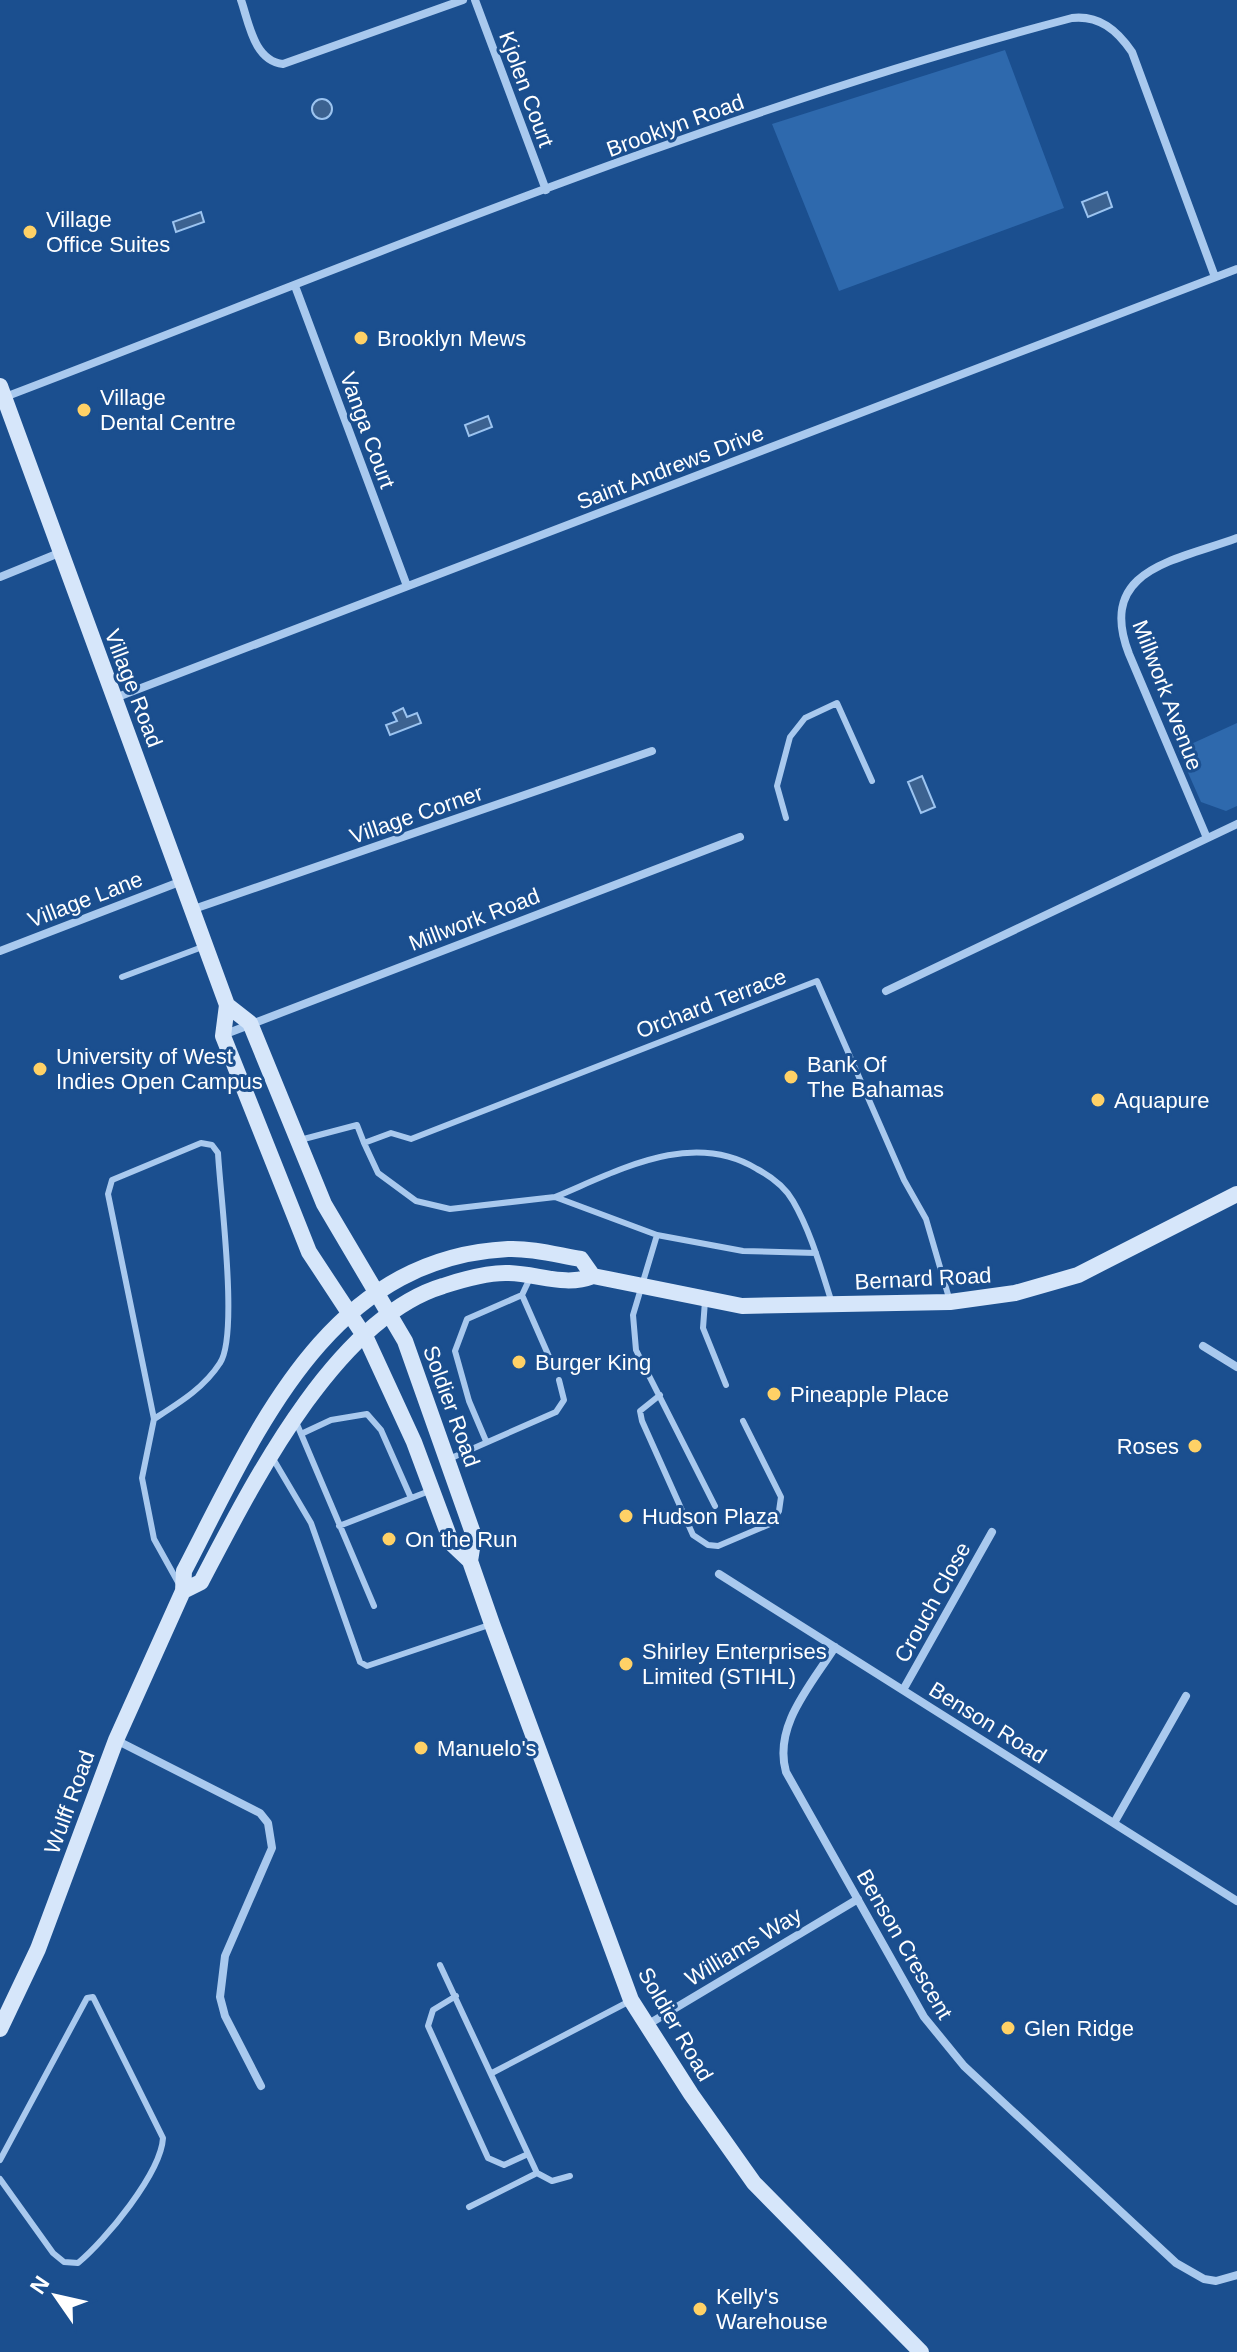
<svg xmlns="http://www.w3.org/2000/svg" width="1237" height="2352" viewBox="0 0 1237 2352" font-family="Helvetica,sans-serif">
	<rect width="100%" height="100%" fill="#1b4f8f"/>
	<!-- green -->
	<path fill="#2e69ad" d="M1005,50L1064,208L839,291L772,124Z
		M1237,723V806L1226,811L1201,802L1178,750Z"/>
	<!-- water -->
	<path fill="#3c6290" stroke="#9cc4f0" stroke-width="2" d="M312 109a10 10 0 1 1 20 0a10 10 0 1 1-20 0Z
		M1107,192L1112,207L1088,217L1082,202Z
		M201,212L204,222L176,232L173,222Z
		M488,416L492,427L469,436L465,425Z
		M403,708L407,717L417,713L421,723L390,735L386,725L397,721L393,713Z
		M922,776L935,807L921,813L908,782Z"/>
	<g fill="none" stroke-linecap="round" stroke-linejoin="round">
		<!-- lane -->
		<path stroke="#a9c9ee" stroke-width="6" d="M786,818L777,786L790,737L805,718L837,703L872,781
			M122,977L205,946
			M300,1140L357,1125L364,1143L391,1133L411,1139L817,981L904,1180L926,1219L949,1298
			M364,1143L378,1173L416,1201L450,1209L555,1197L657,1235L743,1251L816,1253
			M555,1197C618,1171 691,1129 757,1169C770,1176 785,1187 793,1201C811,1232 821,1269 832,1303
			M657,1235L633,1315L636,1350L715,1506
			M522,1295L554,1368
			M705,1301L703,1328L726,1385
			M660,1395L640,1411L642,1421L693,1535L708,1545L718,1546L770,1524L779,1511L781,1497L743,1421
			M154,1419C179,1403 204,1388 220,1363C239,1335 220,1193 218,1153L212,1145L201,1143L112,1180L108,1194L154,1419L142,1478L154,1539L179,1584
			M296,1422L374,1606
			M301,1434L331,1420L367,1414L381,1430L411,1498
			M486,1441L469,1401L455,1351L467,1319L522,1295L530,1278
			M272,1457L311,1523L360,1662L367,1666L492,1624
			M449,1459L556,1412L564,1400L559,1380
			M339,1526L432,1490
			M440,1965L537,2173L469,2207
			M456,1996L433,2010L428,2026L488,2158L504,2165L528,2154
			M492,2073L628,2002
			M0,2160L87,1998L93,1997L163,2138C161,2173 105,2241 78,2263L64,2262L53,2253L0,2179
			M537,2173L552,2181L570,2176"/>
		<!-- street -->
		<path stroke="#a9c9ee" stroke-width="8" d="M241,0C249,23 254,61 283,64L463,0
			M475,0L546,190
			M295,286L407,586
			M5,397C357,263 707,114 1072,18C1099,15 1117,30 1132,52L1215,277
			M0,577L59,553
			M115,698L1237,269
			M1207,838L1129,654C1096,569 1175,561 1237,538
			M191,910L652,751
			M0,951L182,881
			M886,991L1237,824
			M223,1035L740,837
			M1203,1346L1237,1367
			M719,1574L1237,1901
			M835,1647C811,1685 773,1726 786,1772L924,2017L964,2066L1176,2263L1204,2279L1216,2281L1237,2275
			M903,1690L992,1532
			M116,1740L260,1813L268,1823L272,1848L225,1956L220,1997L225,2016L261,2086
			M1114,1823L1186,1696
			M647,2025L858,1899"/>
		<!-- secondary -->
		<path stroke="#d6e6fa" stroke-width="16" d="M0,386L227,1005L223,1036L309,1252L367,1340L414,1442L452,1544L470,1561
			M227,1005L250,1023L324,1204L405,1341L474,1536L470,1561L492,1624L631,2000L691,2094L754,2183L921,2352
			M183,1591L201,1582C251,1487 334,1319 443,1286C464,1279 488,1272 509,1273C539,1274 565,1287 593,1276L742,1306L950,1302L1015,1293L1078,1275L1237,1194
			M0,2029L38,1949L116,1740L183,1591L184,1571C257,1431 327,1258 508,1249C533,1248 557,1255 581,1259L593,1276"/>
	</g>
	<!-- markers -->
	<g fill="#ffd166" stroke="#1b4f8f" stroke-width="3">
		<circle cx="30" cy="232" r="8"/>
		<circle cx="361" cy="338" r="8"/>
		<circle cx="84" cy="410" r="8"/>
		<circle cx="40" cy="1069" r="8"/>
		<circle cx="791" cy="1077" r="8"/>
		<circle cx="1098" cy="1100" r="8"/>
		<circle cx="519" cy="1362" r="8"/>
		<circle cx="774" cy="1394" r="8"/>
		<circle cx="1195" cy="1446" r="8"/>
		<circle cx="626" cy="1516" r="8"/>
		<circle cx="389" cy="1539" r="8"/>
		<circle cx="626" cy="1664" r="8"/>
		<circle cx="421" cy="1748" r="8"/>
		<circle cx="1008" cy="2028" r="8"/>
		<circle cx="700" cy="2309" r="8"/>
	</g>
	<g text-anchor="middle" stroke-width="6" stroke-linejoin="round" paint-order="stroke">
		<!-- street labels -->
		<g font-size="22" fill="#fff" stroke="#1b4f8f">
			<text transform="translate(527 89) rotate(70)" y="8">Kjolen Court</text>
			<text transform="translate(675 125) rotate(-20)" y="8">Brooklyn Road</text>
			<text transform="translate(368 430) rotate(70)" y="8">Vanga Court</text>
			<text transform="translate(670 467) rotate(-21)" y="8">Saint Andrews Drive</text>
			<text transform="translate(134 688) rotate(69)" y="8">Village Road</text>
			<text transform="translate(1168 695) rotate(69)" y="8">Millwork Avenue</text>
			<text transform="translate(416 814) rotate(-19)" y="8">Village Corner</text>
			<text transform="translate(85 899) rotate(-21)" y="8">Village Lane</text>
			<text transform="translate(474 919) rotate(-21)" y="8">Millwork Road</text>
			<text transform="translate(711 1003) rotate(-21)" y="8">Orchard Terrace</text>
			<text transform="translate(923 1278) rotate(-3)" y="8">Bernard Road</text>
			<text transform="translate(452 1406) rotate(70)" y="8">Soldier Road</text>
			<text transform="translate(932 1602) rotate(-61)" y="8">Crouch Close</text>
			<text transform="translate(988 1722) rotate(32)" y="8">Benson Road</text>
			<text transform="translate(69 1802) rotate(-70)" y="8">Wulff Road</text>
			<text transform="translate(905 1944) rotate(60)" y="8">Benson Crescent</text>
			<text transform="translate(743 1946) rotate(-31)" y="8">Williams Way</text>
			<text transform="translate(676 2024) rotate(60)" y="8">Soldier Road</text>
		</g>
		<!-- poi labels -->
		<g font-size="22" fill="#fff" stroke="#1b4f8f" text-anchor="start">
			<text x="46" y="227">Village<tspan x="46" dy="25">Office Suites</tspan></text>
			<text x="377" y="346">Brooklyn Mews</text>
			<text x="100" y="405">Village<tspan x="100" dy="25">Dental Centre</tspan></text>
			<text x="56" y="1064">University of West<tspan x="56" dy="25">Indies Open Campus</tspan></text>
			<text x="807" y="1072">Bank Of<tspan x="807" dy="25">The Bahamas</tspan></text>
			<text x="1114" y="1108">Aquapure</text>
			<text x="535" y="1370">Burger King</text>
			<text x="790" y="1402">Pineapple Place</text>
			<text x="1179" y="1454" text-anchor="end">Roses</text>
			<text x="642" y="1524">Hudson Plaza</text>
			<text x="405" y="1547">On the Run</text>
			<text x="642" y="1659">Shirley Enterprises<tspan x="642" dy="25">Limited (STIHL)</tspan></text>
			<text x="437" y="1756">Manuelo's</text>
			<text x="1024" y="2036">Glen Ridge</text>
			<text x="716" y="2304">Kelly's<tspan x="716" dy="25">Warehouse</tspan></text>
		</g>
	</g>
	<!-- north arrow -->
	<g transform="translate(56 2296) rotate(304)" stroke="#1b4f8f" stroke-width="6" paint-order="stroke">
	<path d="M0-6L14 30L0 20L-14 30Z" fill="#ffffff"/>
	<text y="-12" font-size="22" font-weight="bold" text-anchor="middle" fill="#ffffff">N</text>
	</g>
</svg>
